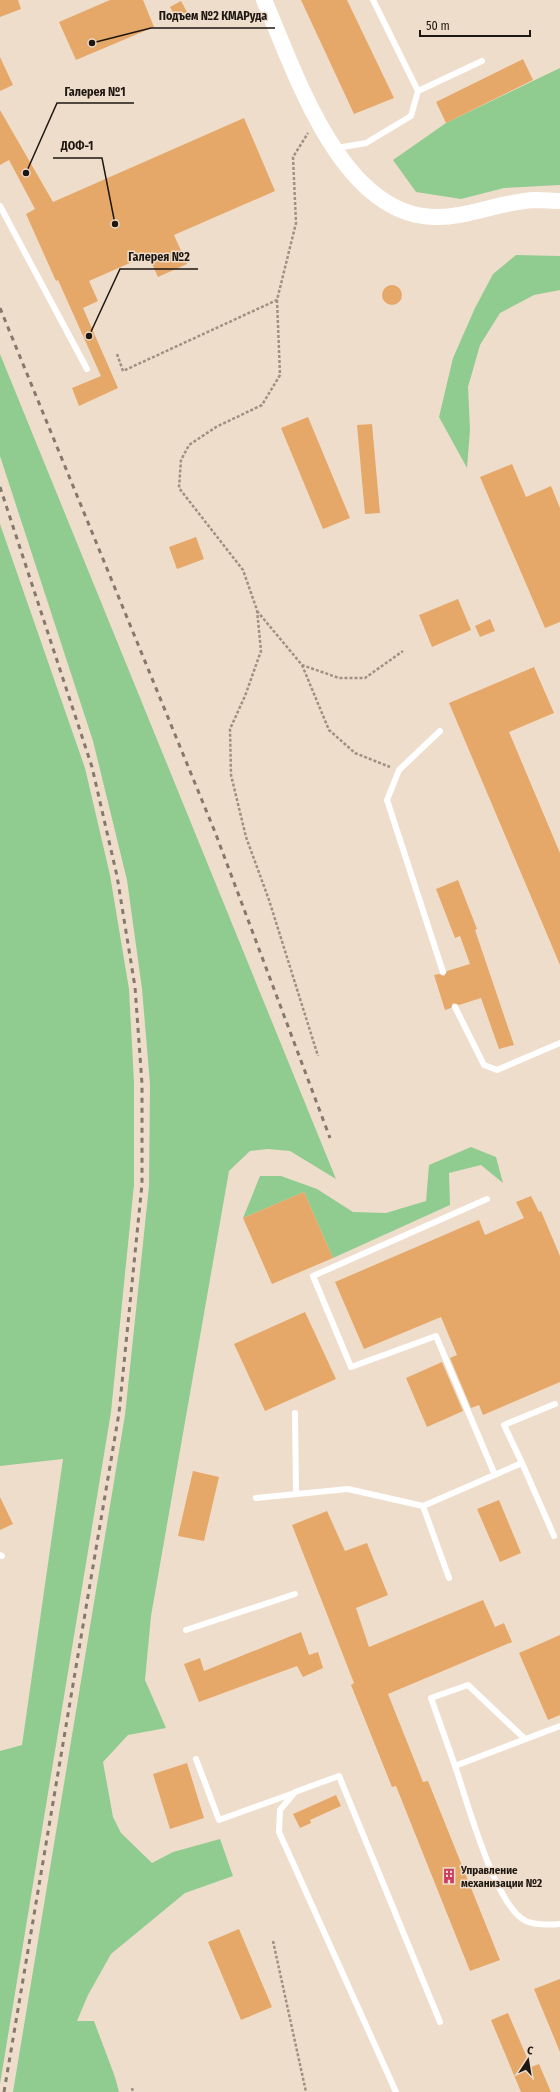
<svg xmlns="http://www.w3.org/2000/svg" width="560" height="2092" viewBox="0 0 560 2092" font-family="'Fira Sans Condensed',sans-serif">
	<rect width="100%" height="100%" fill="#efddcc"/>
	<!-- green -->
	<path fill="#90cc90" d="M560,68V185L504,188L461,199L416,192L393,160L446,123Z
		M516,255L560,256V290L534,295L500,313L480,345L468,387L470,430L467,468L439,417L453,358L475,308L493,274Z
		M0,354L336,1179L290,1151L268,1149L250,1151L229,1171L151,1616L145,1680L166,1728L128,1735L103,1762L113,1817L121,1833L152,1863L173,1852L220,1839L233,1876L185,1893L111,1954L88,1995L77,2021H94L115,2077L119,2092H13L125,1415L149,1186L150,1084L142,989L127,880L93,741L0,456Z
		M0,524L85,768L110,875L129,989L134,1082V1185L111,1412L0,2084V1751L22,1745L63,1459L0,1466Z
		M471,1147L496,1157L503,1183L481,1165L449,1173L450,1205L333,1258L304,1192L243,1218L260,1176H281L317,1189L353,1212L386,1213L426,1201L429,1165Z"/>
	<!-- building -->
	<path fill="#e6a868" d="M0,0H18L21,9L0,17Z
		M110,0H143L154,27L76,60L59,22Z
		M301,0H347L394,98L354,114Z
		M181,1L187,12L176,18L170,7Z
		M0,57L13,85L0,91Z
		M523,59L533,80L446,123L436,102Z
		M0,110L53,202L244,118L275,191L174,235L187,264L158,277L148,255L89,281L98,301L83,308L118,388L79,406L72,388L101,376L58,280L56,281L26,214L35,209L9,160L0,165Z
		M382 295a10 10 0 1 1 20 0a10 10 0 1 1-20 0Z
		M308,417L350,518L323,529L281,428Z
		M372,424L380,513L365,514L357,425Z
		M512,464L526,497L551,486L560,508V622L545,628L480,477Z
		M196,537L204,559L177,569L169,547Z
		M458,599L471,630L432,647L419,615Z
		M490,619L495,631L480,637L475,626Z
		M534,667L554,713L509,732L560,853V965L449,703Z
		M458,880L477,929L475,930L514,1045L499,1049L481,998L459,1005L453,1003L451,1008L445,1010L434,975L439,974L444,976L447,971L470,964L460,936L455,938L436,889Z
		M304,1192L333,1258L272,1284L243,1218Z
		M531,1196L539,1212L541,1211L560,1256V1382L483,1415L479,1405L471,1408L450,1358L457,1355L441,1317L364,1349L335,1282L479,1220L485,1235L524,1218L516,1202Z
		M305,1312L336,1379L265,1411L234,1344Z
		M442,1362L463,1411L427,1427L406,1378Z
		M193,1471L219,1477L204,1541L178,1536Z
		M0,1497L13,1524L0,1530Z
		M499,1500L521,1553L500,1562L477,1509Z
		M327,1511L345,1551L367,1543L388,1595L356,1608L369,1647L483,1600L495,1627L504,1623L512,1642L388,1694L423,1782L428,1781L500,1960L470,1971L396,1786L392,1787L351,1685L354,1683L292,1525Z
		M301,1632L309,1655L318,1652L323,1668L303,1677L297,1666L199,1702L184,1664L200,1658L204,1671Z
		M560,1635V1715L548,1720L519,1653Z
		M187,1763L204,1818L170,1829L153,1774Z
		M336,1795L341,1806L310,1820L311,1823L300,1828L293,1814Z
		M239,1929L272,2007L241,2020L208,1942Z
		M560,1979V2052L534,1989Z
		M508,2013L531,2067L539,2064L551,2092H521L491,2020Z"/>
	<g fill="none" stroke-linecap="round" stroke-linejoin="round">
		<!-- path -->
		<path stroke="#9e9083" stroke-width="2.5" stroke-dasharray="3 2" stroke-linecap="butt" d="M277,300L280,375L262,405L216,427L189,445L181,460L179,488L243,570L257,610L261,651L245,696L230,729L231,775L246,837L269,900L318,1056
			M117,354L123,371L277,300L296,223L293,157L308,133
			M257,611L302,665L339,678H365L403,651
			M302,665L329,730L355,753L390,767
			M273,1941L306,2092
			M132,2088L133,2092"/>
		<!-- service -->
		<path stroke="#fff" stroke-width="6" d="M418,91L482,61
			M337,148L366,143L411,116L418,91L373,0
			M0,206L87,369
			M440,731L399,770L387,800L443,972
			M455,1007L484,1065L497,1070L560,1043
			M487,1199L313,1276L351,1367L436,1336L495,1475
			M295,1413L296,1494
			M522,1463L554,1536
			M256,1498L348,1489L423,1506L522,1463L504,1425L555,1404
			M423,1506L449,1578
			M0,1555L2,1556
			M186,1630L295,1594
			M560,1726L455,1766C467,1800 495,1907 526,1921C535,1925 551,1925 560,1924
			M196,1759L219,1820L294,1793
			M455,1766L431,1698L468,1685L525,1739
			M396,2092L279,1832L280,1810L295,1792L339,1776L440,2022"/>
		<!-- tertiary -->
		<path stroke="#fff" stroke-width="16" d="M264,0C295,71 340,215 434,217C469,218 501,201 536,200C544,200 552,201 560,201"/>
		<!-- rail -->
		<path stroke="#85796d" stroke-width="3" stroke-dasharray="5 5" stroke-linecap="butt" d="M0,308L215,832L330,1138
			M0,487L92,767L117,876L135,987L142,1084V1184L119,1413L4,2092"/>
	</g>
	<!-- icons -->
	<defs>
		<symbol id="building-bare" viewBox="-9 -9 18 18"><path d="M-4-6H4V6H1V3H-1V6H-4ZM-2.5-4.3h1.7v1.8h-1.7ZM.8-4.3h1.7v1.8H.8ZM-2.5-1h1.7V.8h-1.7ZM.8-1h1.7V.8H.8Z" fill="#cc3c61" stroke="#efddcc" stroke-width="2.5" paint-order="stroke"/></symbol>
	</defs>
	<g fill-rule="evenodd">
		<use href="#building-bare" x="438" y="1865" width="22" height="22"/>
	</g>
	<g text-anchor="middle" stroke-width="3" stroke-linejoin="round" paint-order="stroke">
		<!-- poi labels -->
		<g font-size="11" font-weight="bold" fill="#1e1711" stroke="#efddcc" text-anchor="start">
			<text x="461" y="1874">Управление<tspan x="461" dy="13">механизации №2</tspan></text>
		</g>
	</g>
	<!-- callouts -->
	<path fill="none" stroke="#1e1711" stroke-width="1.5" d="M92 43L151 28H275M26 173L57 103H134M115 224L102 158H53M89 336L120 269H198"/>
	<g fill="#1e1711" stroke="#efddcc" stroke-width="1.5">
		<circle cx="92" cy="43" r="4"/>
		<circle cx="26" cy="173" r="4"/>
		<circle cx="115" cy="224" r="4"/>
		<circle cx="89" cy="336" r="4"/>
	</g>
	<g font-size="12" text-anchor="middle" font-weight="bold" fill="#1e1711" stroke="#efddcc" stroke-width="3" stroke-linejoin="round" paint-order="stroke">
		<text x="213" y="20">Подъем №2 КМАРуда</text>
		<text x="95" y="96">Галерея №1</text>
		<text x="77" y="150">ДОФ-1</text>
		<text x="159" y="261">Галерея №2</text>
	</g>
	<!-- north arrow -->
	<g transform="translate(528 2060) rotate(12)" stroke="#efddcc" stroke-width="3" paint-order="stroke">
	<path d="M0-3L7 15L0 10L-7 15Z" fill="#1e1711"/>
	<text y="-6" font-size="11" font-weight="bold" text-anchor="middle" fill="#1e1711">С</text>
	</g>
	<!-- scale -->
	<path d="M420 30v6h110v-6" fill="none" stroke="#1e1711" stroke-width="2"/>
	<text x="426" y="30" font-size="12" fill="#1e1711" stroke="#efddcc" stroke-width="3" paint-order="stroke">50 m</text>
</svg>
